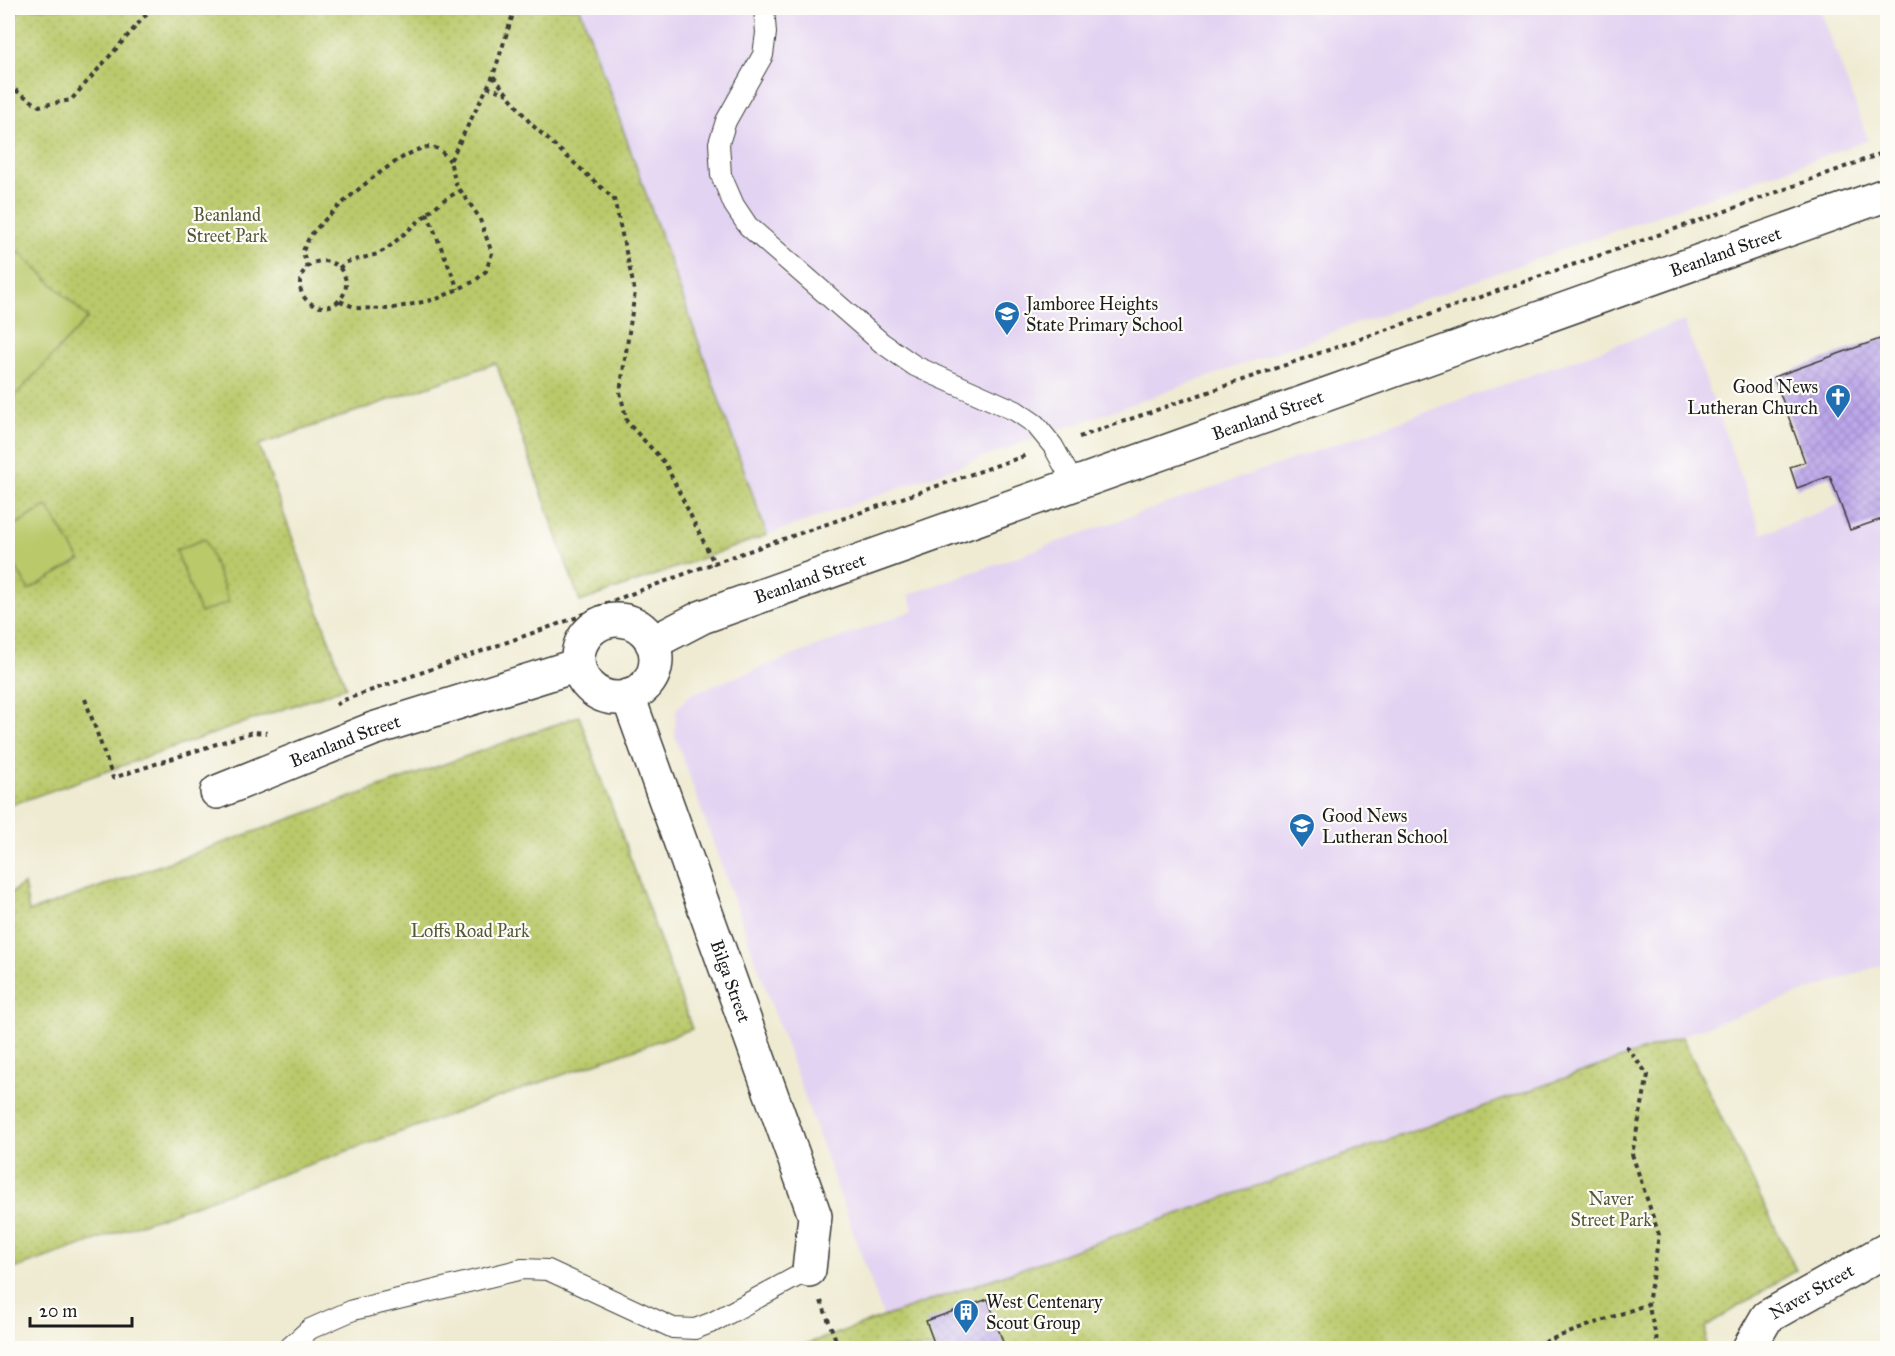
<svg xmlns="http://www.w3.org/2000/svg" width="1895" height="1356" viewBox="0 0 1895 1356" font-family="'IM FELL Great Primer',serif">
	<defs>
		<pattern id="park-dots" width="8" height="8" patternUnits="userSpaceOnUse" patternTransform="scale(1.5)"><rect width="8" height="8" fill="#bac96b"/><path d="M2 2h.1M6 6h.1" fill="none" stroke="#9fac5c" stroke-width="1.8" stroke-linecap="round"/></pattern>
		<pattern id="building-cross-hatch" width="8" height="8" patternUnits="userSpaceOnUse" patternTransform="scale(1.5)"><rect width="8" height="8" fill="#bca7ea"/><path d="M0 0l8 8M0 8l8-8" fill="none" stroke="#a18fc8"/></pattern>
	</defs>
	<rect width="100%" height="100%" fill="#fdfcf7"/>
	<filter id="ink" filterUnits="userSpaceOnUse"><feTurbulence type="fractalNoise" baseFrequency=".0167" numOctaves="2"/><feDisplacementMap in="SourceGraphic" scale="12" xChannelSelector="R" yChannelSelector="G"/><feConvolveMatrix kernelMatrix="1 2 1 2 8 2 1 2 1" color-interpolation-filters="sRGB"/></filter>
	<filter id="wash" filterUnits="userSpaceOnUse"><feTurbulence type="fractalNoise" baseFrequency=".008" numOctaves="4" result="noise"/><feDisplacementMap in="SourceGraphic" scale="24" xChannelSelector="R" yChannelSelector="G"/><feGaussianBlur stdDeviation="1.35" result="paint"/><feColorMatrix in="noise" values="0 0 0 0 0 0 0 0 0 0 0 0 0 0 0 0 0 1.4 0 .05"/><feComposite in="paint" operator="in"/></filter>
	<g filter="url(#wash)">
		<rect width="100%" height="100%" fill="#efebd3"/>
		<!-- built -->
		<path fill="#e3d3f2" d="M580,8H1820L1868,140L767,535Z
			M1684,321L1762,534L1840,504L1850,530L1887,517V963L884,1318L675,736L676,710L691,694L914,610L908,595Z"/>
		<!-- park -->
		<path fill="url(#park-dots)" stroke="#6b7244" stroke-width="1.5" d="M8,8H580L767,535L580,602L496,363L259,445L346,687L8,806Z
			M579,716L692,1029L8,1271V895L24,884L29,912Z
			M1682,1037L1796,1270L1706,1327L1705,1348H795Z"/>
		<!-- pitch -->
		<path fill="#bac96b" stroke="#6b7244" stroke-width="1.5" d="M18,251L88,318L8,403V262Z
			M47,506L80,560L29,590L8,554V529Z
			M205,539L229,602L200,613L176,550Z"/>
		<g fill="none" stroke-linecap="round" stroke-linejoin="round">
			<!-- stream -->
			<path stroke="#4bb1ca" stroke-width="10" d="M8,19L17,8"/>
		</g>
		<g id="blocks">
			<!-- building -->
			<path fill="url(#building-cross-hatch)" d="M1888,336V517L1850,530L1830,476L1797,488L1790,467L1805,462L1774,377Z
				M988,1299L1005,1348H936L926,1321Z"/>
		</g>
	</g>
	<g filter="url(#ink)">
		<use href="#blocks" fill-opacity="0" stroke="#3c3b37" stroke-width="1.5"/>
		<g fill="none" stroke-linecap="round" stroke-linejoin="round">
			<defs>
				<path id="lane" d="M764,8L766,33L763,55L726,121L719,143L721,175L734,205L748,226L882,343L915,366L1016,411L1035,424L1053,446L1074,484
					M289,1348L310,1329L353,1310L522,1269L548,1270L673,1328L695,1329L713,1322L809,1270"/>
				<g id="street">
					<circle cx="617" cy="659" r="39"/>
					<path id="s1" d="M652,643L702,617L1888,194"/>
					<path id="s2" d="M628,696L815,1216L809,1270"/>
					<path id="s3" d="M217,792L373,729L578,665"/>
					<path id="s4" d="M1749,1348L1767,1317L1888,1249"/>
				</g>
			</defs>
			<!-- lane casing -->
			<use href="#lane" stroke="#3c3b37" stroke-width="22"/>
			<!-- street casing -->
			<use href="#street" stroke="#3c3b37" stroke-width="36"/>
			<!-- path -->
			<path stroke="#3c3b37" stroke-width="4" stroke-dasharray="4.5 4.5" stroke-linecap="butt" d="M515,8L493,76L531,124L614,199L635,292L620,392L627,422L665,463L714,563L1027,455
				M8,85L39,106L71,100L152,8
				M487,87L508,94
				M427,213L458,289
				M300 284a23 23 0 1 1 46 0a23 23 0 1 1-46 0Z
				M307,268L303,251C305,246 308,239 311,235C329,212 400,150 428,147C438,146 444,154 450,161
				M339,268L347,262L378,254L389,247L442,201L461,190
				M340,301L356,308L389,309L437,299L475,281L486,271L492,253L479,217L456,184L450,161L493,76
				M1079,437L1718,214L1888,151
				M85,699L113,778L253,732L267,733
				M336,705L344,700L578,617L604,604L714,563
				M1626,1046L1648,1075L1632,1154L1659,1235L1648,1304
				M821,1301L839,1348
				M1527,1348L1648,1304L1659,1348"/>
			<!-- lane -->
			<use href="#lane" stroke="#fff" stroke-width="20"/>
			<!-- street -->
			<use href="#street" stroke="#fff" stroke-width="33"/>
		</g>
	</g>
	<!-- icons -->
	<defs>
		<symbol id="school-pin" viewBox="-11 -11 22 30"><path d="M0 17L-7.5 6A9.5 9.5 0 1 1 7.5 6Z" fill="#1f6fb2" stroke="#fdfcf7"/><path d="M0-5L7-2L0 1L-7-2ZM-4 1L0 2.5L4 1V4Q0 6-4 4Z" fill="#fff"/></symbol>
		<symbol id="church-pin" viewBox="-11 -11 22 30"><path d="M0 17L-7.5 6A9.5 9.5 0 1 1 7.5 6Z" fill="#1f6fb2" stroke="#fdfcf7"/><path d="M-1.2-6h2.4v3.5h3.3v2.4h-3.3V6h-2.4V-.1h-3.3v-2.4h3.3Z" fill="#fff"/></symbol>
		<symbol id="building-pin" viewBox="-11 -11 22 30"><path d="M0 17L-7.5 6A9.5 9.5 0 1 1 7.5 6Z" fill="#1f6fb2" stroke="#fdfcf7"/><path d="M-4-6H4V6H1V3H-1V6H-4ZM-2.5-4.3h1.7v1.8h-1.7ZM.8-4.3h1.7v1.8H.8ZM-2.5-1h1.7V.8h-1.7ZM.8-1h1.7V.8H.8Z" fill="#fff"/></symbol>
	</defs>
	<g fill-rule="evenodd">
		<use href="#school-pin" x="992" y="299" width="30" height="40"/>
		<use href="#church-pin" x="1823" y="382" width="30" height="40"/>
		<use href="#school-pin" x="1287" y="811" width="30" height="40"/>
		<use href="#building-pin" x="951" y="1297" width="30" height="40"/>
	</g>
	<g text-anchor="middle" stroke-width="4.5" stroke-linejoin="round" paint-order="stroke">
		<!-- park labels -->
		<g font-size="18" fill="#535938" stroke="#fdfcf7">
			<text x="227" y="221">Beanland<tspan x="227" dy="21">Street Park</tspan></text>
			<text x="470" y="937">Loffs Road Park</text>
			<text x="1611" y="1205">Naver<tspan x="1611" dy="21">Street Park</tspan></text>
		</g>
		<!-- street labels -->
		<g font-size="18" fill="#1c1c1c" stroke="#fdfcf7">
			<text dy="6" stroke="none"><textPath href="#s1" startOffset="1143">Beanland Street</textPath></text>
			<text dy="6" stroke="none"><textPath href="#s1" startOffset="657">Beanland Street</textPath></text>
			<text dy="6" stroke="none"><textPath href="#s1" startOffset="171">Beanland Street</textPath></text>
			<text dy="6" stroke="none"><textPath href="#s3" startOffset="138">Beanland Street</textPath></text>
			<text dy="6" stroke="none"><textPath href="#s2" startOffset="303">Bilga Street</textPath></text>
			<text dy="6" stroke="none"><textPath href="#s4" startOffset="87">Naver Street</textPath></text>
		</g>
		<!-- poi labels -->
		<g font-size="18" fill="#1c1c1c" stroke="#fdfcf7" text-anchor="start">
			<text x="1026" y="310">Jamboree Heights<tspan x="1026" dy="21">State Primary School</tspan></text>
			<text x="1818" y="393" text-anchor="end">Good News<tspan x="1818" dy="21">Lutheran Church</tspan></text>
			<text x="1322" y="822">Good News<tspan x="1322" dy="21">Lutheran School</tspan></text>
			<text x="986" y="1308">West Centenary<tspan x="986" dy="21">Scout Group</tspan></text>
		</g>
	</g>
	<!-- margin -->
	<rect width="1895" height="1356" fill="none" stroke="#fdfcf7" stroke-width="30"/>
	<!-- scale -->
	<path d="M30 1317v9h102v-9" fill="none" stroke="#1c1c1c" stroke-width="3"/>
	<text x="39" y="1317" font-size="18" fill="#1c1c1c" stroke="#fdfcf7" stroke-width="4.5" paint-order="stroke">20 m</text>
</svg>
